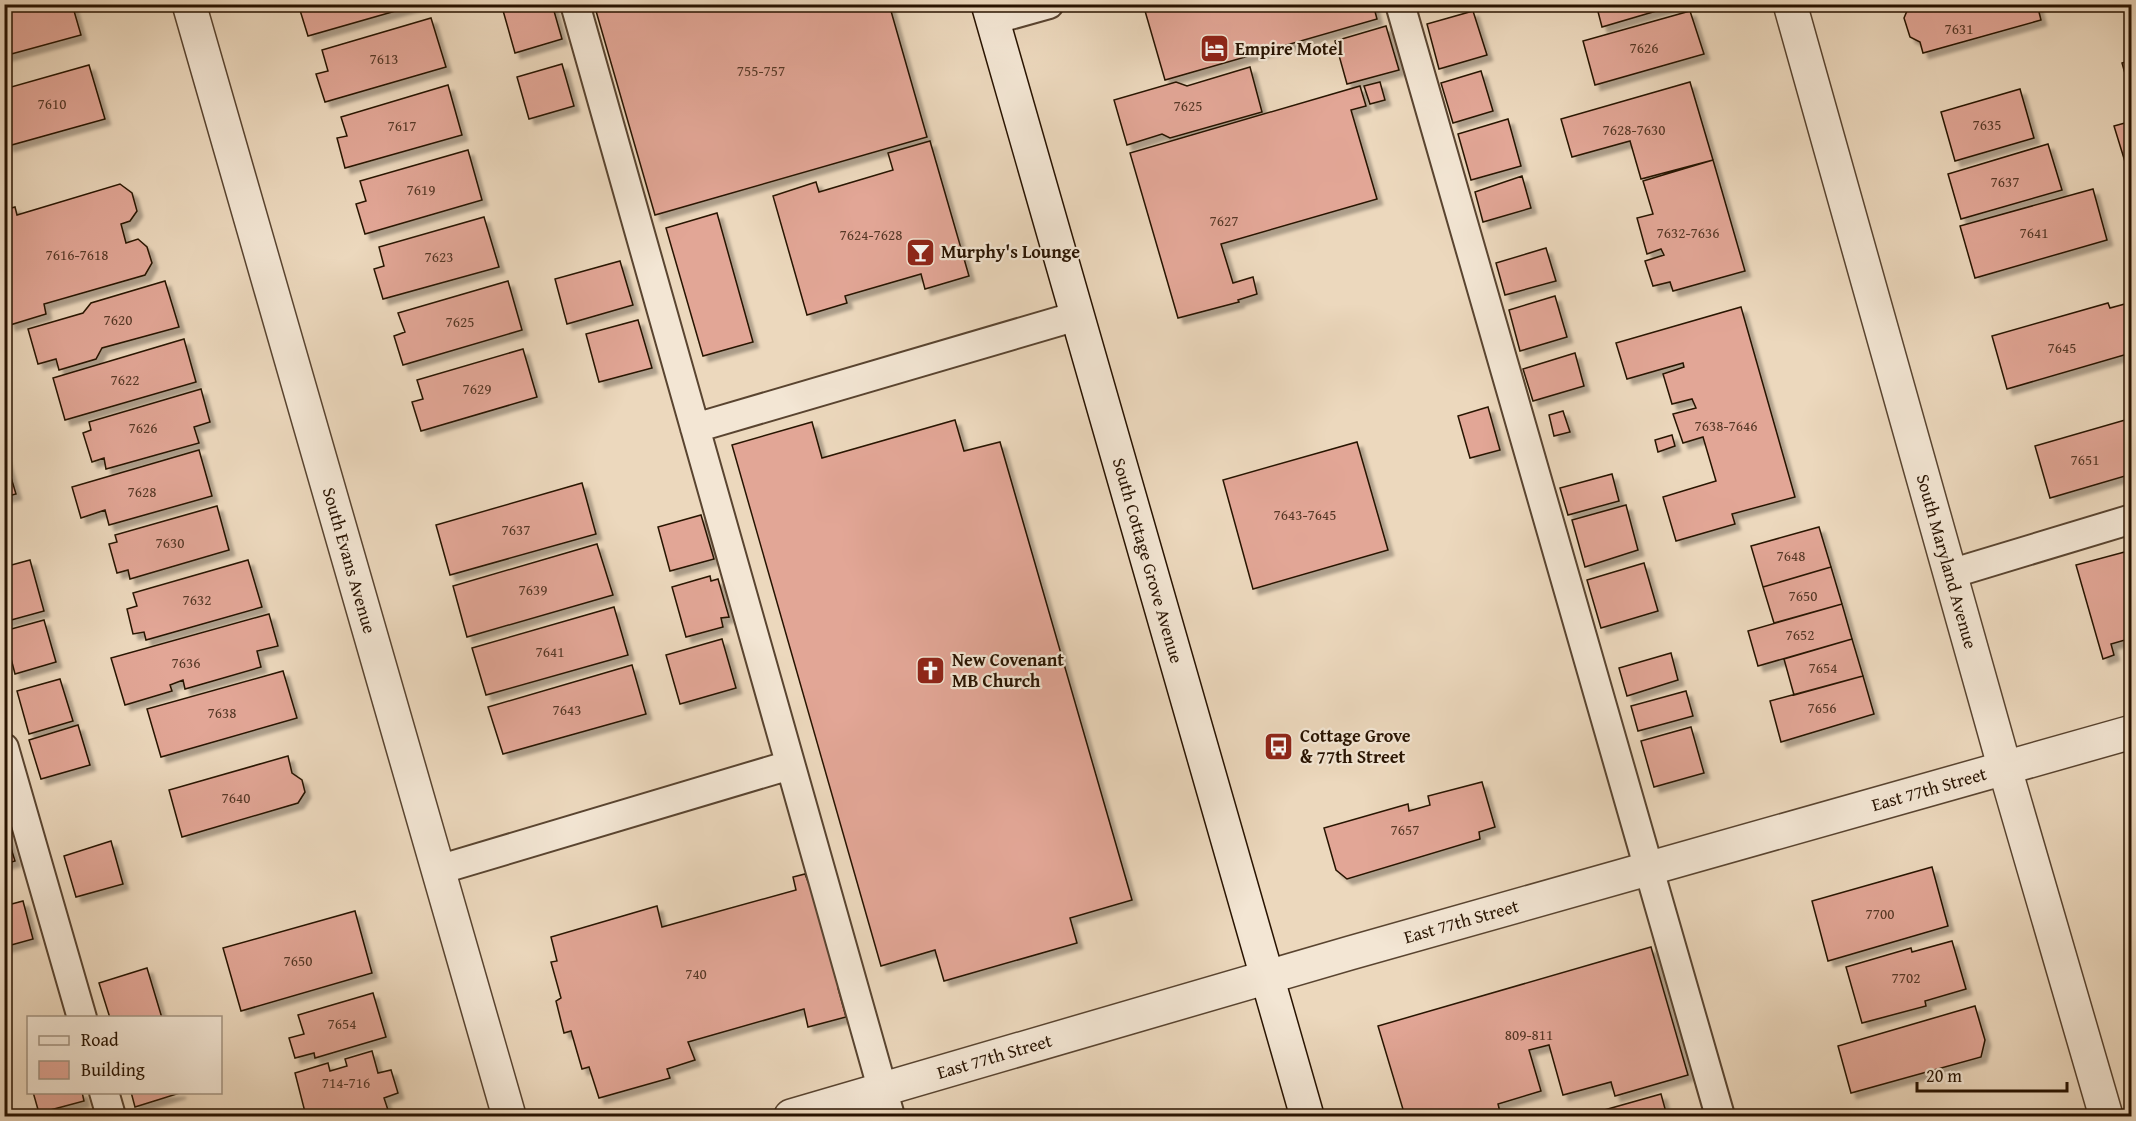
<svg xmlns="http://www.w3.org/2000/svg" width="2136" height="1121" viewBox="0 0 2136 1121" font-family="'Gentium Book Plus',serif">
	<defs>
		<filter id="shadow"><feDropShadow dx="5.5" dy="5.5" stdDeviation="1.5" flood-color="#0004"/></filter>
	</defs>
	<rect width="100%" height="100%" fill="#ecd8bd"/>
	<filter id="stains"><feTurbulence type="fractalNoise" baseFrequency=".00333" numOctaves="4"/><feColorMatrix values="0 0 0 0 .2 0 0 0 0 .09 0 0 0 0 .02 0 0 0 .5 -.17"/></filter>
	<radialGradient id="worn" r=".72"><stop offset=".6" stop-color="#630" stop-opacity="0"/><stop offset="1" stop-color="#630" stop-opacity=".3"/></radialGradient>
	<!-- building -->
	<path fill="#e2a696" stroke="#281301" stroke-width="1.5" filter="url(#shadow)" d="M4,4H72L81,35L4,56Z
		M420,4L308,36L299,7L308,4Z
		M512,4H552L562,39L515,53L502,7Z
		M594,4H889L927,137L655,215Z
		M1143,4H1373L1377,19L1165,80Z
		M1596,4H1680L1602,27Z
		M2037,4L2041,20L1923,53L1920,42L1910,37L1904,18L1910,4Z
		M1473,11L1487,55L1439,69L1427,24Z
		M1690,11L1704,54L1595,85L1583,41Z
		M431,18L446,67L325,102L316,74L328,71L322,50Z
		M1386,26L1399,70L1347,84L1335,41Z
		M2132,60V98L2122,63Z
		M562,64L574,106L529,119L517,77Z
		M89,65L105,119L8,146L4,134V89Z
		M1250,67L1262,112L1170,138L1162,134L1127,145L1114,100L1176,82L1187,86Z
		M1481,71L1493,111L1453,123L1441,83Z
		M1380,82L1385,100L1370,104L1364,86Z
		M1690,82L1713,160L1641,179L1630,141L1572,157L1561,119Z
		M448,85L462,135L345,168L337,138L347,136L341,117Z
		M1360,86L1366,106L1351,110L1377,199L1221,244L1233,283L1253,277L1257,294L1238,300L1239,302L1178,318L1130,153Z
		M2020,89L2034,138L1955,161L1941,112Z
		M1508,119L1521,166L1471,180L1458,134Z
		M2132,121V163L2126,165L2114,126Z
		M930,141L969,276L925,289L921,274L845,296L847,303L807,315L773,196L816,182L819,192L893,170L888,153Z
		M2048,144L2062,190L1961,219L1948,174Z
		M468,150L482,200L365,234L356,204L366,201L360,181Z
		M1713,160L1745,271L1673,291L1670,282L1653,286L1645,261L1664,255L1661,249L1647,254L1637,218L1653,214L1643,181Z
		M1522,176L1531,208L1483,222L1475,192Z
		M120,184L132,193L137,211L130,221L121,224L126,243L138,239L147,247L152,263L145,275L44,304L46,314L10,325L4,307V210L15,207L17,215Z
		M2093,189L2107,240L1975,278L1960,226Z
		M717,213L753,342L703,356L666,228Z
		M484,217L499,267L383,299L374,269L384,266L379,247Z
		M1546,248L1556,281L1505,295L1496,263Z
		M620,261L633,305L567,324L555,279Z
		M165,281L179,327L102,348L96,359L59,370L56,359L38,364L28,329L83,313L91,303Z
		M508,281L522,330L403,365L394,336L405,332L398,313Z
		M1555,296L1567,337L1520,351L1509,310Z
		M2132,302V341L2128,342L2131,353L2007,389L1992,336L2108,303L2110,308Z
		M1741,307L1795,497L1732,514L1735,524L1676,541L1663,497L1716,481L1703,437L1683,443L1673,414L1696,408L1692,399L1672,404L1663,374L1684,367L1683,363L1627,379L1616,343Z
		M638,320L652,368L599,382L586,334Z
		M184,339L196,382L65,420L53,378Z
		M523,349L537,397L421,431L412,402L423,399L417,380Z
		M1575,353L1584,386L1533,401L1523,369Z
		M201,389L210,422L194,427L199,443L106,469L104,458L92,462L83,433L91,430L89,422Z
		M1488,407L1500,450L1470,458L1458,416Z
		M1563,411L1570,432L1554,436L1549,415Z
		M2132,418V474L2050,498L2035,446Z
		M955,420L964,451L1000,442L1132,900L1070,918L1077,943L944,981L935,950L881,966L732,445L812,422L822,458Z
		M1672,435L1675,446L1658,452L1655,440Z
		M1357,442L1388,550L1253,589L1223,480Z
		M199,450L212,496L109,525L105,510L81,518L72,487Z
		M4,454L16,494L4,497Z
		M1612,474L1619,501L1568,515L1560,488Z
		M582,483L596,534L450,575L436,525Z
		M1626,505L1638,550L1585,567L1572,520Z
		M217,506L229,550L130,579L128,570L117,573L109,544L117,542L115,535Z
		M701,515L714,559L670,571L658,527Z
		M1819,527L1831,567L1763,587L1751,546Z
		M597,544L613,595L467,637L453,586Z
		M2132,550V638L2111,644L2114,655L2103,659L2076,565Z
		M30,560L44,611L4,622V567Z
		M248,560L262,607L146,640L144,632L133,634L127,609L137,606L133,593Z
		M1644,563L1658,611L1601,628L1587,580Z
		M1831,567L1842,604L1774,623L1763,587Z
		M710,576L711,581L718,579L729,617L721,618L723,627L686,637L672,587Z
		M1842,604L1852,639L1758,666L1748,631Z
		M614,607L628,655L486,695L472,648Z
		M269,614L278,646L257,651L261,667L185,689L183,680L170,685L172,691L125,705L111,658Z
		M44,620L56,662L15,674L4,631Z
		M722,639L736,688L680,704L666,655Z
		M1852,639L1863,676L1794,695L1784,659Z
		M1671,653L1678,680L1627,696L1619,668Z
		M632,665L646,714L503,754L488,707Z
		M283,671L297,718L161,757L147,709Z
		M1863,676L1874,714L1781,742L1770,701Z
		M60,679L73,721L29,734L17,691Z
		M1686,691L1693,716L1638,731L1631,706Z
		M78,725L90,765L41,779L29,740Z
		M1691,727L1704,773L1654,787L1641,741Z
		M288,756L292,773L302,780L305,792L298,803L182,837L169,790Z
		M1482,782L1495,827L1479,832L1480,839L1347,879L1336,870L1324,828L1408,804L1409,811L1430,805L1428,796Z
		M6,832L15,861L4,864V833Z
		M111,841L123,884L76,897L64,856Z
		M1932,867L1948,926L1828,961L1812,901Z
		M805,874L809,884L812,883L841,987L838,988L846,1017L808,1027L804,1009L688,1042L695,1060L667,1069L670,1078L599,1098L589,1067L582,1069L571,1031L564,1033L556,1001L561,998L551,962L557,961L551,937L657,906L662,927L796,890L793,877Z
		M23,901L33,939L4,947V906Z
		M355,911L372,973L241,1011L223,948Z
		M1952,941L1966,989L1925,1001L1926,1006L1862,1023L1846,967L1911,948L1912,952Z
		M1651,947L1688,1075L1615,1096L1611,1082L1563,1095L1549,1045L1529,1050L1541,1091L1498,1104L1501,1116H1405L1378,1026Z
		M147,968L162,1018H110L99,983Z
		M373,993L386,1037L315,1058L314,1053L295,1058L289,1038L304,1034L298,1015Z
		M1975,1006L1985,1040L1981,1057L1851,1093L1838,1046Z
		M372,1051L378,1073L391,1070L398,1093L384,1098L390,1116H306L295,1073L328,1063L330,1071L347,1066L345,1059Z
		M33,1092H82L84,1101L39,1113Z
		M131,1092H180V1093L135,1107Z
		M1661,1094L1667,1116H1583Z"/>
	<g fill="none" stroke-linecap="round" stroke-linejoin="round">
		<defs>
			<path id="lane" d="M575,4L890,1116
				M1400,4L1720,1116
				M992,20L1049,4
				M695,428L1077,316
				M1950,574L2132,519
				M4,748L82,1018
				M438,870L790,765
				M104,1092L111,1116"/>
			<g id="street">
				<path id="s1" d="M189,4L509,1116"/>
				<path id="s2" d="M1790,4L2005,769L2106,1116"/>
				<path id="s3" d="M791,1116L1350,953L2132,732"/>
			</g>
			<g id="secondary">
				<path id="s4" d="M988,4L1307,1116"/>
			</g>
		</defs>
		<!-- lane casing -->
		<use href="#lane" stroke="#594430" stroke-width="32"/>
		<!-- street casing -->
		<use href="#street" stroke="#594430" stroke-width="36"/>
		<!-- secondary casing -->
		<use href="#secondary" stroke="#281301" stroke-width="36"/>
		<!-- lane -->
		<use href="#lane" stroke="#f3e6d4" stroke-width="28"/>
		<!-- street -->
		<use href="#street" stroke="#f3e6d4" stroke-width="33"/>
		<!-- secondary -->
		<use href="#secondary" stroke="#f3e6d4" stroke-width="33"/>
	</g>
	<!-- icons -->
	<defs>
		<symbol id="hotel-square" viewBox="-11 -11 22 22"><rect x="-9" y="-9" width="18" height="18" rx="4" fill="#8f2418" stroke="#f3e6d4"/><path d="M-6-4.5h1.5V1H6V5H4.5V3h-9V5H-6ZM-4 0a1.8 1.8 0 1 1 3.6 0ZM.5 0V-2.5h3Q6-2.5 6 0Z" fill="#fff"/></symbol>
		<symbol id="bar-square" viewBox="-11 -11 22 22"><rect x="-9" y="-9" width="18" height="18" rx="4" fill="#8f2418" stroke="#f3e6d4"/><path d="M-6-5H6L.8 .8V4.5H3.5V6h-7V4.5H-.8V.8Z" fill="#fff"/></symbol>
		<symbol id="church-square" viewBox="-11 -11 22 22"><rect x="-9" y="-9" width="18" height="18" rx="4" fill="#8f2418" stroke="#f3e6d4"/><path d="M-1.2-6h2.4v3.5h3.3v2.4h-3.3V6h-2.4V-.1h-3.3v-2.4h3.3Z" fill="#fff"/></symbol>
		<symbol id="bus-square" viewBox="-11 -11 22 22"><rect x="-9" y="-9" width="18" height="18" rx="4" fill="#8f2418" stroke="#f3e6d4"/><path d="M-5-6H5V4H4V6H2V4H-2V6H-4V4H-5ZM-3.5-4V0h7V-4ZM-3.5 1.2v1.5H-2V1.2ZM2 1.2v1.5H3.5V1.2Z" fill="#fff"/></symbol>
	</defs>
	<g fill-rule="evenodd">
		<use href="#hotel-square" x="1198" y="32" width="33" height="33"/>
		<use href="#bar-square" x="904" y="236" width="33" height="33"/>
		<use href="#church-square" x="914" y="654" width="33" height="33"/>
		<use href="#bus-square" x="1262" y="730" width="33" height="33"/>
	</g>
	<g text-anchor="middle" stroke-width="4.5" stroke-linejoin="round" paint-order="stroke">
		<!-- number labels -->
		<g font-size="15" fill="#563826">
			<text x="1959" y="34">7631</text>
			<text x="1644" y="53">7626</text>
			<text x="384" y="64">7613</text>
			<text x="761" y="76">755-757</text>
			<text x="52" y="109">7610</text>
			<text x="1188" y="111">7625</text>
			<text x="1987" y="130">7635</text>
			<text x="402" y="131">7617</text>
			<text x="1634" y="135">7628-7630</text>
			<text x="2005" y="187">7637</text>
			<text x="421" y="195">7619</text>
			<text x="1224" y="226">7627</text>
			<text x="1688" y="238">7632-7636</text>
			<text x="2034" y="238">7641</text>
			<text x="871" y="240">7624-7628</text>
			<text x="77" y="260">7616-7618</text>
			<text x="439" y="262">7623</text>
			<text x="118" y="325">7620</text>
			<text x="460" y="327">7625</text>
			<text x="2062" y="353">7645</text>
			<text x="125" y="385">7622</text>
			<text x="477" y="394">7629</text>
			<text x="1726" y="431">7638-7646</text>
			<text x="143" y="433">7626</text>
			<text x="2085" y="465">7651</text>
			<text x="142" y="497">7628</text>
			<text x="1305" y="520">7643-7645</text>
			<text x="516" y="535">7637</text>
			<text x="170" y="548">7630</text>
			<text x="1791" y="561">7648</text>
			<text x="533" y="595">7639</text>
			<text x="1803" y="601">7650</text>
			<text x="197" y="605">7632</text>
			<text x="1800" y="640">7652</text>
			<text x="550" y="657">7641</text>
			<text x="186" y="668">7636</text>
			<text x="1823" y="673">7654</text>
			<text x="1822" y="713">7656</text>
			<text x="567" y="715">7643</text>
			<text x="222" y="718">7638</text>
			<text x="236" y="803">7640</text>
			<text x="1405" y="835">7657</text>
			<text x="1880" y="919">7700</text>
			<text x="298" y="966">7650</text>
			<text x="696" y="979">740</text>
			<text x="1906" y="983">7702</text>
			<text x="342" y="1029">7654</text>
			<text x="1529" y="1040">809-811</text>
			<text x="346" y="1088">714-716</text>
		</g>
		<!-- poi labels -->
		<g font-size="18" font-weight="bold" fill="#281301" stroke="#f3e6d4" text-anchor="start">
			<text x="1235" y="55">Empire Motel</text>
			<text x="941" y="258">Murphy's Lounge</text>
			<text x="952" y="666">New Covenant<tspan x="952" dy="21">MB Church</tspan></text>
			<text x="1300" y="742">Cottage Grove<tspan x="1300" dy="21">&amp; 77th Street</tspan></text>
		</g>
		<!-- street labels -->
		<g font-size="18" fill="#281301" stroke="#f3e6d4">
			<text dy="6" stroke="none"><textPath href="#s1" startOffset="579">South Evans Avenue</textPath></text>
			<text dy="6" stroke="none"><textPath href="#s4" startOffset="579">South Cottage Grove Avenue</textPath></text>
			<text dy="6" stroke="none"><textPath href="#s2" startOffset="579">South Maryland Avenue</textPath></text>
			<text dy="6" stroke="none"><textPath href="#s3" startOffset="1184">East 77th Street</textPath></text>
			<text dy="6" stroke="none"><textPath href="#s3" startOffset="698">East 77th Street</textPath></text>
			<text dy="6" stroke="none"><textPath href="#s3" startOffset="212">East 77th Street</textPath></text>
		</g>
	</g>
	<!-- margin -->
	<rect width="2136" height="1121" fill="none" stroke="#ecd8bd" stroke-width="24"/>
	<rect x="6" y="6" width="2124" height="1109" fill="none" stroke="#281301" stroke-width="3"/>
	<rect x="12" y="12" width="2112" height="1097" fill="none" stroke="#281301" stroke-width="1.5"/>
	<!-- legend -->
	<rect x="27" y="1016" width="195" height="78" fill="#f3e6d4" stroke="#a29280" stroke-width="1.5"/>
	<rect x="39" y="1036" width="30" height="9" fill="#f3e6d4" stroke="#a29280" stroke-width="1.5"/>
	<text x="81" y="1046" font-size="18" fill="#281301">Road</text>
	<rect x="39" y="1061" width="30" height="18" fill="#e2a696" stroke="#a29280" stroke-width="1.5"/>
	<text x="81" y="1076" font-size="18" fill="#281301">Building</text>
	<!-- scale -->
	<path d="M1917 1082v9h150v-9" fill="none" stroke="#281301" stroke-width="3"/>
	<text x="1926" y="1082" font-size="18" fill="#281301" stroke="#f3e6d4" stroke-width="4.5" paint-order="stroke">20 m</text>
	<rect width="100%" height="100%" filter="url(#stains)"/>
	<rect width="100%" height="100%" fill="url(#worn)"/>
</svg>
